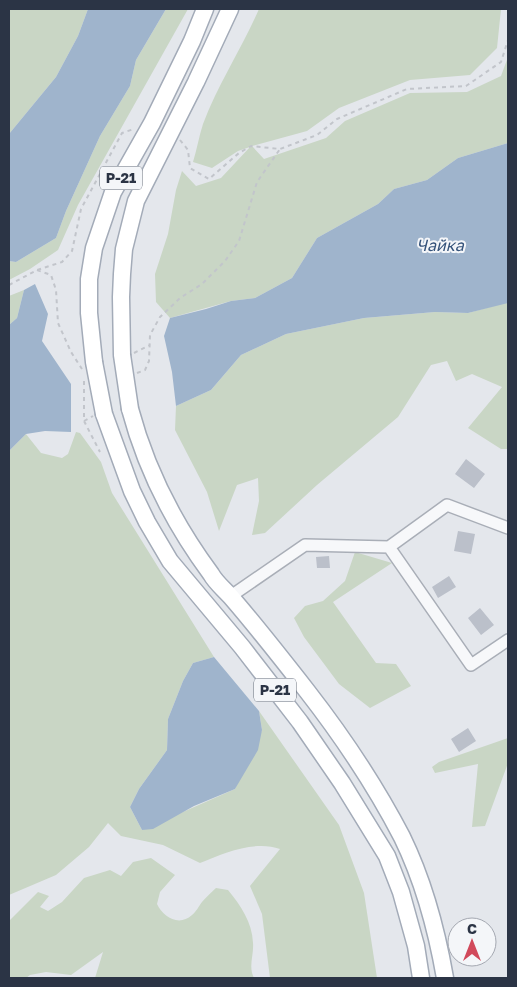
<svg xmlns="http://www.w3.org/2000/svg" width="517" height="987" viewBox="0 0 517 987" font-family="'Golos Text',sans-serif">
	<rect width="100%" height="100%" fill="#e4e7ec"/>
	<!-- green -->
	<path fill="#c9d6c5" d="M9,9H88L78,36L56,77L9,134Z
		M166,9H188L78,205L58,250L30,269L9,280V261L16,262L56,238L66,211L100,136L130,86L136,60Z
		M259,9H501L497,48L470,75L410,80L339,108L307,131L252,146L264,159L326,138L345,121L410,93L467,92L501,76L508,57V143L458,158L427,180L394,189L378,204L317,238L292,278L255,298L231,301L170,318L156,302L155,274L168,234L176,190L182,171L196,186L221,178L250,147L238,151L212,168L193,162C197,149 199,136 203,124C218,84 242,48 259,9Z
		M24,290L17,318L9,325V296Z
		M508,302V449H501L468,428L502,387L472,374L456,381L447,361L431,365L398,417L317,485L265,533L252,535L259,501L258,478L237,485L219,531L207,492L175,430L176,406L211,390L241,355L286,334L364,318L435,312L468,313Z
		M76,432L80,433L101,462L112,493L214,657L193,663L183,681L168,719L167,750L139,789L130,807L142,830L235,789L262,730L259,711L339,825L364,893L377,978H270L262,914L250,886L280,849C255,840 224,853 200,863L163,845L121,836L108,823L89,847L56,875L9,895V451L26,434L41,453L62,458L68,454Z
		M355,552L392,563L333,602L376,663L396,664L411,686L370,708L339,684L304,637L294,618L305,606L323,601L345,581Z
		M508,738V763L485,826L472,827L478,764L435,773L432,767L439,762Z
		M151,858L175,875L160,892L157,904C163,917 179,927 192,915C196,912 199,906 202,902C206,897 211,893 216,888L228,890C241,906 252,922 253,943C254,955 248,967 254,978H95L103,952L71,975L46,972L30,975L26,978H9V921L38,892L49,896L40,907L48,911L62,902L84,878L110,870L121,876L133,862Z"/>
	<!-- water -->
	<path fill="#9fb4cc" d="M88,9H166L136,60L130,86L100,136L66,211L56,238L16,262L9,261V134L56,77L78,36Z
		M508,143V303L468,313L435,312L364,318L286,334L241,355L211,390L176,406L172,372L164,336L170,318L206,309L231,301L255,298L292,278L317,238L378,204L394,189L427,180L458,158Z
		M35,284L48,314L42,341L71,384V432L45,431L26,434L9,451V325L17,318L24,290Z
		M214,657L259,711L262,730L258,750L235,789L194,806L153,829L142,830L130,807L139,789L167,750L168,719L183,681L193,663Z"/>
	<!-- building -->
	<path fill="#bbc0ca" d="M466,459L485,474L474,488L455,474Z
		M458,531L475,534L471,554L454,551Z
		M329,556L330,568H317L316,557Z
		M449,576L456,587L438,598L432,587Z
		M480,608L494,625L481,635L468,618Z
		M468,728L476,741L459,752L451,739Z"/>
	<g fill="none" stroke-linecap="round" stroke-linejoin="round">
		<defs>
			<path id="street" d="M508,528L447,505L389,547L471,665L508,640
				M231,596L305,545L389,547"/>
			<path id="primary" d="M122,355L121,297L122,274L124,249L136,201L196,82L230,9
				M94,362L89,313V279L94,248L113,192L152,123L192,41L205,9
				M130,409C146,469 174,524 211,574C216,583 224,589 231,597C257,627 282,659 307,691C342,736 376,787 402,837C423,880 437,932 445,978
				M104,414L132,491L147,522L170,561L242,647L300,722L342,783L387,856L401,892L416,946L421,978"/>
		</defs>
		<!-- street casing -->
		<use href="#street" stroke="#a9aeb7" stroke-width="14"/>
		<!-- primary casing -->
		<use href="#primary" stroke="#a3abb8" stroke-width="19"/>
		<!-- path -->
		<path stroke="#c2c5cb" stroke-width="2" stroke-dasharray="4 4" stroke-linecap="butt" d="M180,140L188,150L190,168L209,179L239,153L251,146L280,149L317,135L337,119L407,89L466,86L501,62L508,40
			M37,270L51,275L56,290L58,323L71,352L82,369
			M9,285L37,270L62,262L72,251L81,209L122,133L134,129
			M134,353L150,345
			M137,373L145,370L149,361L150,335L160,317L180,298L202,284L225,261L239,241L257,182L280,149
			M84,381V421L100,452
			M84,421L93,416"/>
		<!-- street -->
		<use href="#street" stroke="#f7f8fa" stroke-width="11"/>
		<!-- primary -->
		<use href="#primary" stroke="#fff" stroke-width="16"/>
		<defs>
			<path id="primary-bridge" d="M122,355L130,409
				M94,362L104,414"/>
		</defs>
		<!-- primary-bridge casing -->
		<use href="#primary-bridge" stroke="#a3abb8" stroke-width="19" stroke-linecap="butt"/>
		<!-- primary-bridge -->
		<use href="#primary-bridge" stroke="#fff" stroke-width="16"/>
	</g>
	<g text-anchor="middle" stroke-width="4" stroke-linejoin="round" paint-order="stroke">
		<!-- shield labels -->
		<g fill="#f4f6f9" stroke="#676e7b" stroke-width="1">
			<rect x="100" y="166.5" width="42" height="23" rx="4"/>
			<rect x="254" y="678.5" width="42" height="23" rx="4"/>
		</g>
		<g font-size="14" font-weight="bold" fill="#2b3445">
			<text x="121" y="183">Р-21</text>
			<text x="275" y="695">Р-21</text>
		</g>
		<!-- water labels -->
		<g font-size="16" font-style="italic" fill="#34527a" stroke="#f4f6f9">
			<text x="440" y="251">Чайка</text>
		</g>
	</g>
	<!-- border -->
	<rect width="517" height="987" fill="none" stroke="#2b3445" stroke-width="20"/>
	<!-- north arrow -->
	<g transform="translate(472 942)"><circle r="24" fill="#f4f6f9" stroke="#a4a8b1"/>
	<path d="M0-4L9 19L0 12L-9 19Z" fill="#d1495b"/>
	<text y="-8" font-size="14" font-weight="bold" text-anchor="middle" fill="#2b3445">С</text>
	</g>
</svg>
